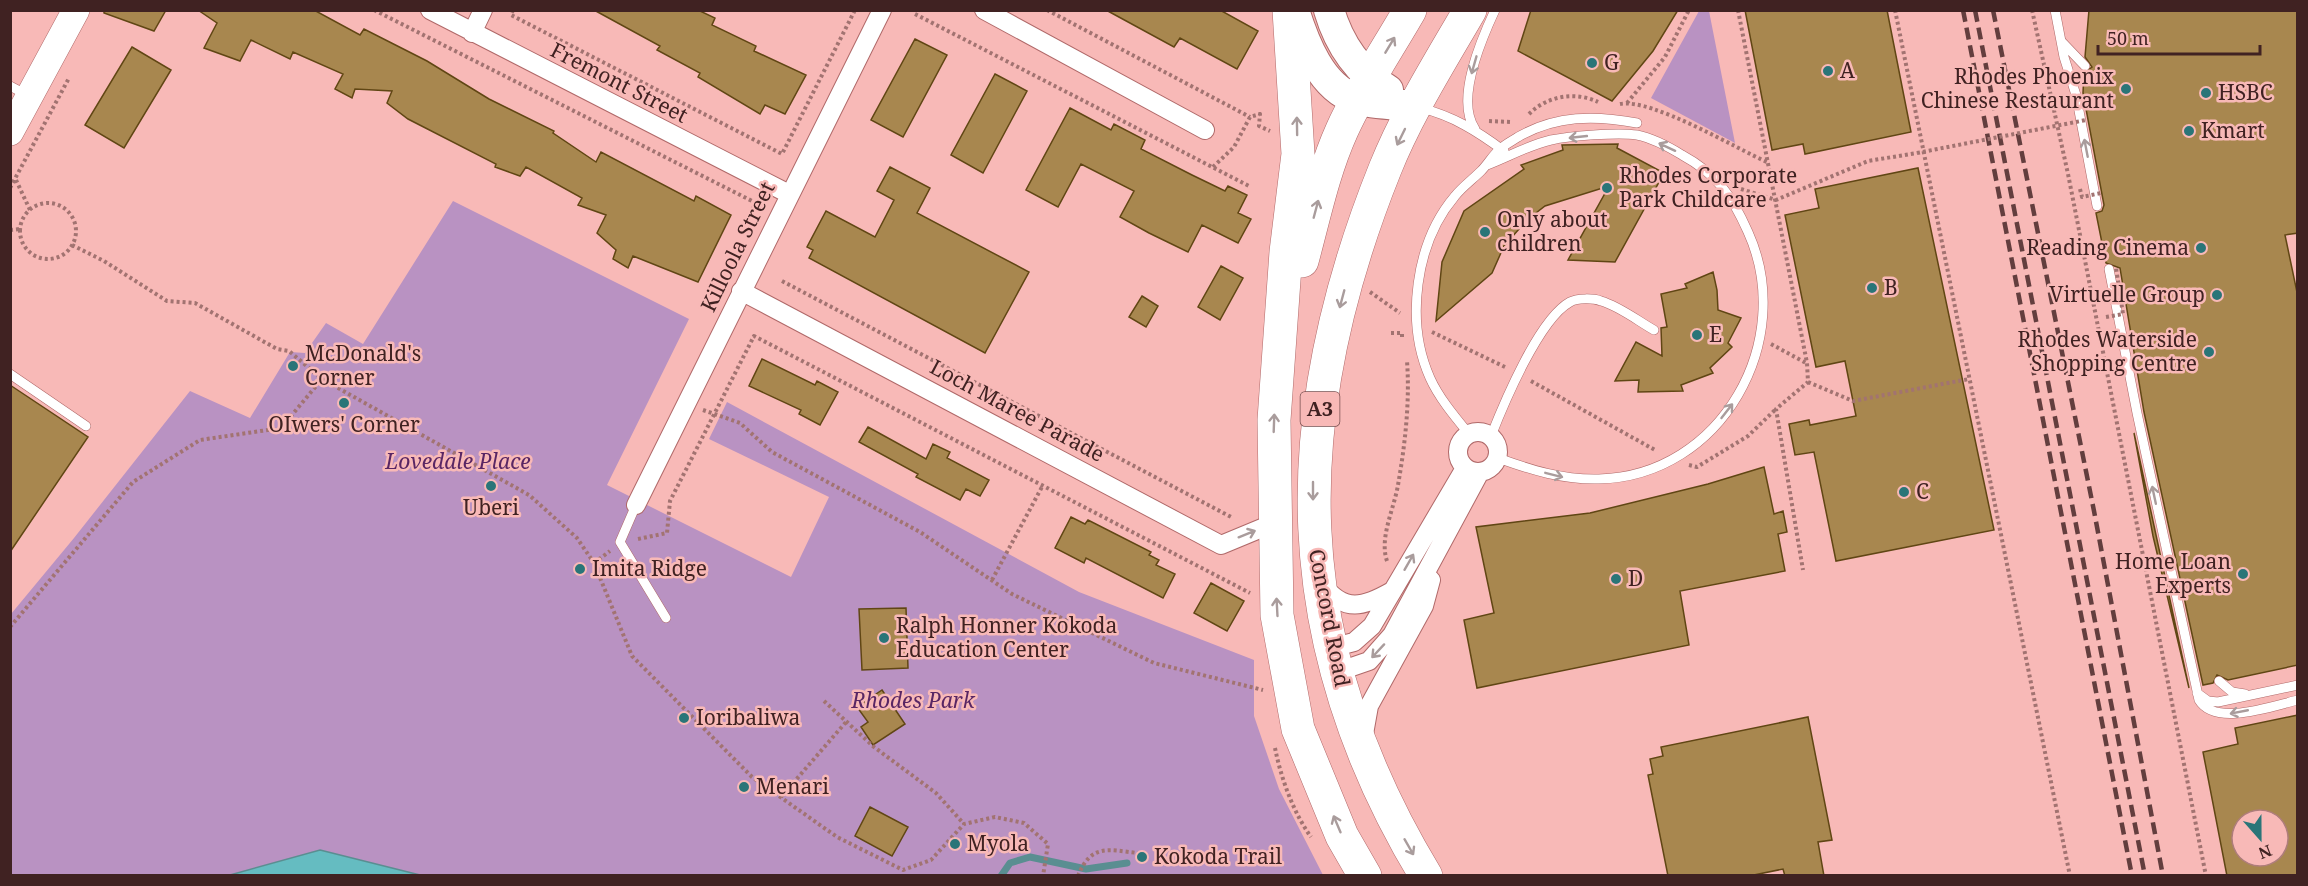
<svg xmlns="http://www.w3.org/2000/svg" width="2308" height="886" viewBox="0 0 2308 886" font-family="'Noto Serif',serif">
	<rect width="100%" height="100%" fill="#f8b9b7"/>
	<!-- green -->
	<path fill="#b992c2" d="M1699,11H1709L1735,143L1651,98Z
		M453,201L689,319L607,485L791,577L829,497L709,439L727,402L1079,592L1254,660V716L1279,789L1323,875L420,876L320,850L230,875L11,876V614L74,538L190,391L250,418L290,352L305,353L326,323L363,344Z"/>
	<!-- water -->
	<path fill="#65bcc1" stroke="#5a8e91" stroke-width="1.5" d="M320,850L420,875H230Z"/>
	<g fill="none" stroke-linecap="round" stroke-linejoin="round">
		<!-- stream -->
		<path stroke="#5a8e91" stroke-width="7" d="M1001,876L1010,863L1030,857L1086,869L1127,863"/>
	</g>
	<!-- building -->
	<path fill="#a8874f" stroke="#604614" stroke-width="1.5" fill-rule="evenodd" d="M104,10H166L154,31L104,13Z
		M198,10H314L360,35L364,29L427,61L489,99L554,131L553,133L596,162L601,152L694,201L696,196L731,215L698,282L633,256L628,268L613,259L616,250L597,233L606,215L578,205L582,198L526,167L520,176L495,167L496,164L408,119L387,103L392,91L355,89L352,98L335,89L343,74L293,52L290,59L251,40L240,61L204,48L217,23Z
		M594,10H698L715,18L712,25L756,46L754,51L806,75L785,114L765,105L760,114L698,77L700,73L657,50L660,46Z
		M1106,10H1220L1258,31L1237,69L1180,38L1174,47Z
		M1531,10H1678L1653,51L1612,101L1518,51Z
		M1745,10H1887L1911,132L1805,154L1803,144L1772,150Z
		M2089,10H2298V233L2285,235L2298,297V665L2228,680L2217,675L2213,683L2203,685L2144,412L2120,268L2106,263L2096,213L2102,211L2104,205L2083,93L2084,73L2092,67L2085,57Z
		M915,39L947,55L903,137L871,120Z
		M132,47L171,70L124,148L85,125Z
		M995,74L1027,91L983,173L951,155Z
		M1070,108L1111,130L1114,124L1145,140L1141,149L1192,175L1225,191L1228,186L1247,195L1238,213L1251,219L1238,243L1202,225L1188,252L1149,233L1120,217L1134,191L1081,164L1058,207L1026,190Z
		M1618,144L1617,148L1664,173L1615,262L1568,260L1609,186L1545,206L1527,220L1504,246L1492,273L1436,321L1442,262L1464,211L1524,169L1521,165L1563,150L1562,145Z
		M890,167L930,188L917,213L1029,272L985,353L809,258L813,250L807,247L826,211L875,237L894,200L877,191Z
		M1918,168L1994,530L1836,561L1814,452L1795,455L1789,424L1809,420L1810,425L1856,416L1845,361L1816,367L1785,215L1819,208L1815,189Z
		M1221,266L1243,278L1220,320L1198,307Z
		M1713,272L1717,290L1718,310L1741,318L1728,343L1732,347L1710,368L1713,373L1681,385L1683,391L1638,392L1639,380L1615,381L1636,342L1662,356L1661,328L1667,327L1661,294L1687,288L1685,284Z
		M1142,296L1158,306L1146,327L1129,317Z
		M762,359L815,385L817,381L838,392L820,425L799,414L801,410L749,386Z
		M10,385L88,437L10,552Z
		M868,427L926,459L933,444L950,452L947,458L989,480L980,496L966,489L960,500L916,477L918,474L859,442Z
		M2134,433L2189,688L2153,536Z
		M1764,467L1774,514L1783,511L1787,532L1778,534L1785,571L1680,591L1689,645L1477,688L1464,620L1494,613L1476,527L1590,513L1708,484Z
		M1071,517L1085,524L1088,520L1151,552L1149,555L1159,560L1156,565L1175,574L1163,598L1086,558L1084,563L1055,548Z
		M1211,583L1244,601L1227,631L1194,613Z
		M906,608L908,668L862,670L859,609Z
		M882,690L905,724L873,745L861,727L868,722L857,707Z
		M2298,715V876H2227L2203,752L2238,744L2235,728ZM2242,820H2278V856H2242Z
		M1808,717L1832,840L1818,842L1824,876H1785L1783,869L1749,876H1668L1648,775L1653,774L1650,759L1663,756L1661,747Z
		M870,807L908,827L892,856L855,836Z"/>
	<g fill="none" stroke-linecap="round" stroke-linejoin="round">
		<defs>
			<path id="lane" d="M2055,10L2064,57L2076,95L2097,206
				M2062,42L2085,66
				M10,86L27,95
				M1421,108C1453,116 1477,131 1504,151
				M1475,129C1455,100 1481,40 1495,10
				M1487,165C1508,157 1529,145 1551,140C1569,136 1618,132 1637,135C1652,138 1669,147 1682,155C1717,174 1732,196 1748,232C1797,340 1722,476 1599,479C1563,480 1531,470 1498,458
				M2109,269L2137,413L2199,700C2215,727 2272,706 2298,700
				M10,374L86,426
				M1469,434C1455,417 1439,398 1430,378C1405,322 1415,243 1455,196C1462,187 1473,179 1481,171C1488,164 1492,156 1499,150C1504,145 1512,141 1518,137C1556,115 1595,115 1637,123
				M1491,436C1504,403 1539,319 1570,302C1577,298 1593,298 1601,301C1619,306 1638,321 1654,330
				M636,505L620,542L666,618
				M2219,681L2232,692L2245,694
				M2197,693L2208,701L2218,702L2298,685"/>
			<path id="street" d="M430,10L789,194
				M984,10L1205,130
				M472,33L483,10
				M741,291L1221,545L1274,523
				M1458 452a20 20 0 1 1 40 0a20 20 0 1 1-40 0Z
				M636,505L882,10
				M1323,585C1344,613 1364,607 1392,591
				M1331,648L1354,642L1372,626L1465,468
				M1337,672L1369,661L1392,635L1480,472
				M1364,734L1369,706L1424,606L1431,580"/>
			<path id="secondary" d="M10,132L76,10"/>
			<path id="primary" d="M1294,10C1304,42 1321,88 1356,99C1374,105 1397,104 1416,106
				M1329,10C1339,44 1358,72 1388,90"/>
			<path id="highway" d="M1289,10L1298,154L1286,252L1274,420L1277,615L1298,729L1342,836L1365,876
				M1302,261C1314,217 1323,172 1342,130C1361,88 1387,50 1410,10
				M1426,876C1284,642 1285,418 1385,169C1407,114 1440,62 1470,10"/>
		</defs>
		<!-- lane casing -->
		<use href="#lane" stroke="#b06969" stroke-width="10"/>
		<!-- street casing -->
		<use href="#street" stroke="#b06969" stroke-width="20"/>
		<!-- secondary casing -->
		<use href="#secondary" stroke="#b06969" stroke-width="28"/>
		<!-- primary casing -->
		<use href="#primary" stroke="#b06969" stroke-width="32"/>
		<!-- highway casing -->
		<use href="#highway" stroke="#b06969" stroke-width="34"/>
		<!-- path -->
		<path stroke="#a27371" stroke-width="4" stroke-dasharray="3 3" stroke-linecap="butt" d="M374,10L756,203L748,217
			M513,10L511,15L782,154L855,10
			M1047,10L1250,117
			M1738,10L1807,363L1808,382L1776,409L1803,570
			M1895,10L2070,876
			M2032,10L2068,174L2206,876
			M915,14L1251,187
			M1627,103L1665,57L1689,10
			M1620,104C1652,98 1735,148 1769,163
			M1529,114C1547,96 1575,91 1598,102
			M1489,121L1512,122
			M1213,167L1234,147L1250,117L1260,114L1259,126L1270,131
			M16,180L30,210
			M10,188L69,78
			M1741,189L1776,200L1868,161L1917,153
			M20 231a28 28 0 1 1 56 0a28 28 0 1 1-56 0Z
			M10,230L20,229
			M72,245L104,261L167,301L195,303L277,349L289,351L322,379L529,495L577,538L594,563L632,656L752,777L837,837L903,870L931,860L964,824L995,817L1024,823L1048,844L1043,876
			M782,281L1233,518
			M1370,292L1400,313
			M1432,332L1505,367
			M1391,333H1402V337
			M1771,344L1806,363
			M1531,381L1655,450
			M1808,382L1853,401L1969,379
			M703,410L740,423L772,452L920,532L1012,594L1154,663L1263,690
			M1689,465L1697,467L1748,436L1776,409
			M638,539L667,533L670,501L754,336L1250,593
			M1387,561C1379,538 1394,509 1398,485C1405,445 1410,402 1407,361
			M594,563L610,551
			M992,580L1043,485
			M10,627L133,482L200,440L281,428L322,379
			M824,701L874,747L936,793L964,824
			M1275,748C1281,778 1293,812 1311,837
			M781,797L846,722
			M1078,876C1091,843 1109,850 1138,853"/>
		<!-- lane -->
		<use href="#lane" stroke="#fff" stroke-width="9"/>
		<!-- street -->
		<use href="#street" stroke="#fff" stroke-width="18"/>
		<!-- secondary -->
		<use href="#secondary" stroke="#fff" stroke-width="27"/>
		<!-- primary -->
		<use href="#primary" stroke="#fff" stroke-width="30"/>
		<!-- highway -->
		<use href="#highway" stroke="#fff" stroke-width="33"/>
		<!-- rail -->
		<path stroke="#633e3e" stroke-width="4.5" stroke-dasharray="12 6" stroke-linecap="butt" d="M1963,10L2132,876
			M1975,10L2145,876
			M1993,10L2094,511L2163,876"/>
		<!-- path-bridge -->
		<path stroke="#a27371" stroke-width="4" stroke-dasharray="3 3" stroke-linecap="butt" d="M1917,153L2086,120
			M2080,189L2082,197L2101,193
			M2106,317L2123,314L2116,268"/>
	</g>
	<!-- one-way arrows -->
	<defs><path id="oneway-shaft" d="M-6 0H5M1.5-3L5.5 0L1.5 3" fill="none" stroke-width="1.6" stroke-linecap="round" stroke-linejoin="round" transform="scale(1.5)"/></defs>
	<g stroke="#a99c9c">
		<use href="#oneway-shaft" transform="translate(1390 45) rotate(-59)"/>
		<use href="#oneway-shaft" transform="translate(1474 65) rotate(106)"/>
		<use href="#oneway-shaft" transform="translate(1297 126) rotate(-91)"/>
		<use href="#oneway-shaft" transform="translate(1401 137) rotate(116)"/>
		<use href="#oneway-shaft" transform="translate(1578 137) rotate(174)"/>
		<use href="#oneway-shaft" transform="translate(1667 147) rotate(-155)"/>
		<use href="#oneway-shaft" transform="translate(2086 148) rotate(-101)"/>
		<use href="#oneway-shaft" transform="translate(1316 209) rotate(-75)"/>
		<use href="#oneway-shaft" transform="translate(1342 299) rotate(105)"/>
		<use href="#oneway-shaft" transform="translate(1727 411) rotate(-52)"/>
		<use href="#oneway-shaft" transform="translate(1274 423) rotate(-88)"/>
		<use href="#oneway-shaft" transform="translate(1554 475) rotate(14)"/>
		<use href="#oneway-shaft" transform="translate(1313 491) rotate(90)"/>
		<use href="#oneway-shaft" transform="translate(2154 495) rotate(-102)"/>
		<use href="#oneway-shaft" transform="translate(1247 534) rotate(-22)"/>
		<use href="#oneway-shaft" transform="translate(1409 562) rotate(-60)"/>
		<use href="#oneway-shaft" transform="translate(1277 607) rotate(-93)"/>
		<use href="#oneway-shaft" transform="translate(1378 651) rotate(133)"/>
		<use href="#oneway-shaft" transform="translate(2239 712) rotate(169)"/>
		<use href="#oneway-shaft" transform="translate(1337 824) rotate(-113)"/>
		<use href="#oneway-shaft" transform="translate(1409 847) rotate(60)"/>
	</g>
	<!-- markers -->
	<g fill="#2a7578" stroke="#f8b9b7" stroke-width="2">
		<circle cx="1592" cy="63" r="6"/>
		<circle cx="1828" cy="71" r="6"/>
		<circle cx="2126" cy="89" r="6"/>
		<circle cx="2206" cy="93" r="6"/>
		<circle cx="2189" cy="131" r="6"/>
		<circle cx="1607" cy="188" r="6"/>
		<circle cx="1485" cy="232" r="6"/>
		<circle cx="2201" cy="248" r="6"/>
		<circle cx="1872" cy="288" r="6"/>
		<circle cx="2217" cy="295" r="6"/>
		<circle cx="1697" cy="335" r="6"/>
		<circle cx="2209" cy="352" r="6"/>
		<circle cx="293" cy="366" r="6"/>
		<circle cx="344" cy="403" r="6"/>
		<circle cx="491" cy="486" r="6"/>
		<circle cx="1904" cy="492" r="6"/>
		<circle cx="580" cy="569" r="6"/>
		<circle cx="2243" cy="574" r="6"/>
		<circle cx="1616" cy="579" r="6"/>
		<circle cx="884" cy="638" r="6"/>
		<circle cx="684" cy="718" r="6"/>
		<circle cx="744" cy="787" r="6"/>
		<circle cx="955" cy="844" r="6"/>
		<circle cx="1142" cy="857" r="6"/>
	</g>
	<g text-anchor="middle" stroke-width="5" stroke-linejoin="round" paint-order="stroke">
		<!-- shield labels -->
		<rect fill="#f8b9b7" stroke="#774f4f" stroke-width="1.5" x="1300.5" y="392" width="39" height="34" rx="4.5"/>
		<g font-size="20" font-weight="bold" fill="#402222">
			<text x="1320" y="416">A3</text>
		</g>
		<!-- poi labels -->
		<g font-size="21" fill="#402222" stroke="#f8b9b7" text-anchor="start">
			<text x="1604" y="70">G</text>
			<text x="1840" y="78">A</text>
			<text x="2114" y="84" text-anchor="end">Rhodes Phoenix<tspan x="2114" dy="24">Chinese Restaurant</tspan></text>
			<text x="2218" y="100">HSBC</text>
			<text x="2201" y="138">Kmart</text>
			<text x="1619" y="183">Rhodes Corporate<tspan x="1619" dy="24">Park Childcare</tspan></text>
			<text x="1497" y="227">Only about<tspan x="1497" dy="24">children</tspan></text>
			<text x="2189" y="255" text-anchor="end">Reading Cinema</text>
			<text x="1884" y="295">B</text>
			<text x="2205" y="302" text-anchor="end">Virtuelle Group</text>
			<text x="1709" y="342">E</text>
			<text x="2197" y="347" text-anchor="end">Rhodes Waterside<tspan x="2197" dy="24">Shopping Centre</tspan></text>
			<text x="305" y="361">McDonald's<tspan x="305" dy="24">Corner</tspan></text>
			<text x="344" y="432" text-anchor="middle">OIwers' Corner</text>
			<text x="1916" y="499">C</text>
			<text x="491" y="515" text-anchor="middle">Uberi</text>
			<text x="2231" y="569" text-anchor="end">Home Loan<tspan x="2231" dy="24">Experts</tspan></text>
			<text x="592" y="576">Imita Ridge</text>
			<text x="1628" y="586">D</text>
			<text x="896" y="633">Ralph Honner Kokoda<tspan x="896" dy="24">Education Center</tspan></text>
			<text x="696" y="725">Ioribaliwa</text>
			<text x="756" y="794">Menari</text>
			<text x="967" y="851">Myola</text>
			<text x="1154" y="864">Kokoda Trail</text>
		</g>
		<!-- street labels -->
		<g font-size="21" fill="#402222" stroke="#f8b9b7">
			<text transform="translate(619 83) rotate(27)" y="7">Fremont Street</text>
			<text transform="translate(738 247) rotate(-64)" y="7">Killoola Street</text>
			<text transform="translate(1017 411) rotate(28)" y="7">Loch Maree Parade</text>
			<text transform="translate(1329 618) rotate(79)" y="7">Concord Road</text>
		</g>
		<!-- park labels -->
		<g font-size="21" font-style="italic" fill="#592664" stroke="#f8b9b7">
			<text x="458" y="469">Lovedale Place</text>
			<text x="913" y="708">Rhodes Park</text>
		</g>
	</g>
	<!-- border -->
	<rect width="2308" height="886" fill="none" stroke="#402222" stroke-width="24"/>
	<!-- north arrow -->
	<g transform="translate(2260 838) rotate(159)"><circle r="28" fill="#f8b9b7" stroke="#ae7d7b" stroke-width="1.5"/>
	<path d="M0-4.5L10 22L0 15L-10 22Z" fill="#2a7578"/>
	<text y="-9" font-size="16" font-weight="bold" text-anchor="middle" fill="#402222">N</text>
	</g>
	<!-- scale -->
	<path d="M2098 45v9h162v-9" fill="none" stroke="#402222" stroke-width="3"/>
	<text x="2107" y="45" font-size="18" fill="#402222" stroke="#f8b9b7" stroke-width="4.5" paint-order="stroke">50 m</text>
</svg>
